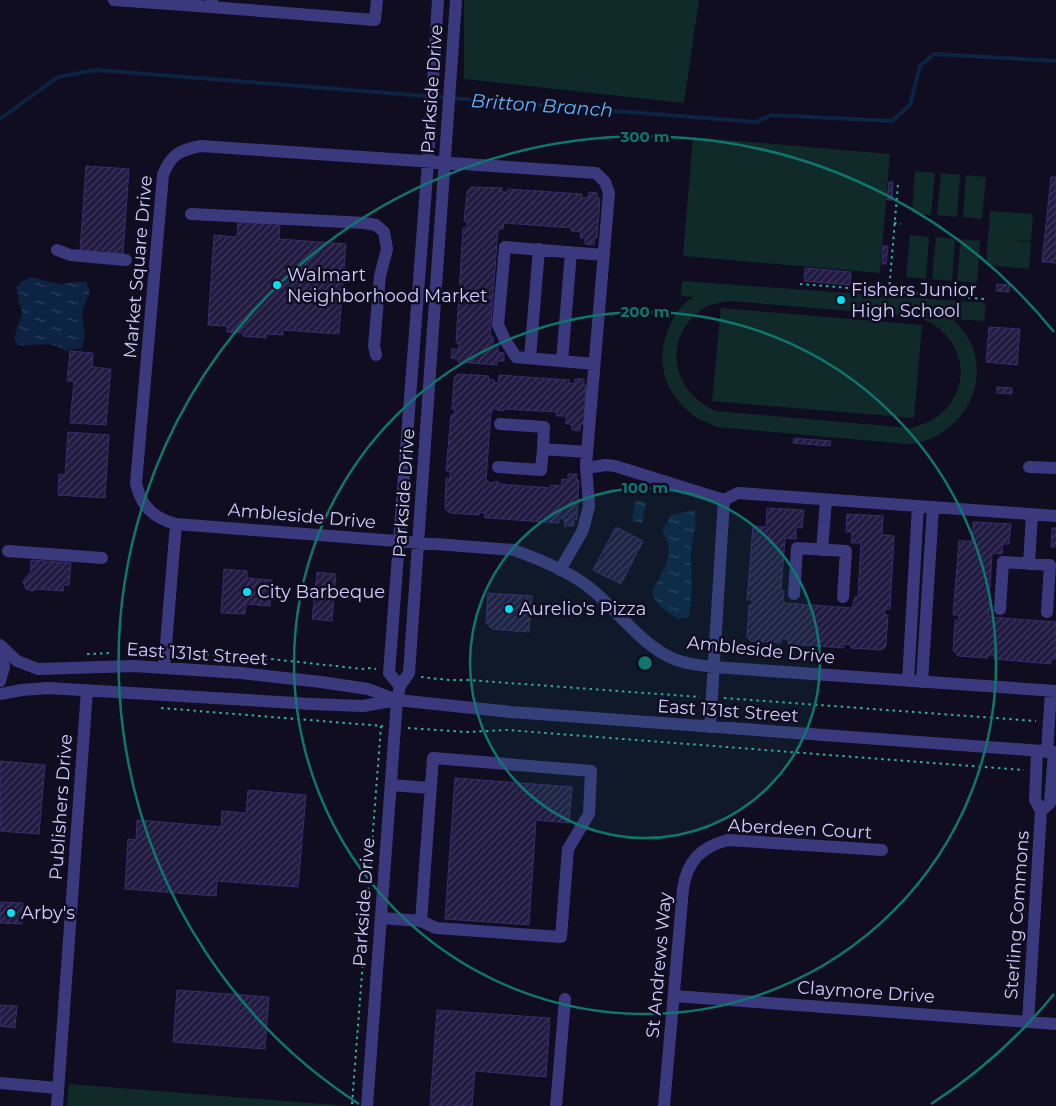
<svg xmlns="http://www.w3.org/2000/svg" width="1056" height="1106" viewBox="0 0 1056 1106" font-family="Montserrat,sans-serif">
	<defs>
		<pattern id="water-ripples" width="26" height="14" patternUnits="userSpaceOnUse" patternTransform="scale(1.25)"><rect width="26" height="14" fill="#0d2344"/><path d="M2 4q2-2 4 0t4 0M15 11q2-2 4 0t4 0" fill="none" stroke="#2f4260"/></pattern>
		<pattern id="building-hatch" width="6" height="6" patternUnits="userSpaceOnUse" patternTransform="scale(1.25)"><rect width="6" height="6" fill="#211a41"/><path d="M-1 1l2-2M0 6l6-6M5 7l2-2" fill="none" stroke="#403a5e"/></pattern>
	</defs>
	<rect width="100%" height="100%" fill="#100d20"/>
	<!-- green -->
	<path fill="#102a29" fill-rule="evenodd" d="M464,0H699L684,103L464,79Z
		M693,137L890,154L880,273L683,256Z
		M915,171L935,173L931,215L912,213Z
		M941,173L960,175L957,217L937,215Z
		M966,175L986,177L982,219L963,217Z
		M990,211L1033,214L1031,241L1009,240L1031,242L1029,269L986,265Z
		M910,235L929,237L926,279L906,277Z
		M936,237L955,239L952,281L932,279Z
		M961,239L980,241L977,283L957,281Z
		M682,281L986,303L984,321L953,319C962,329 972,341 975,355C986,398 950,442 907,444L717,427C711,424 705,422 699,419C694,417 691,413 687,410C663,388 656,360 668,330C674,316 680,305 693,297L681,296ZM729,301L912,316C953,324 976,370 949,405C939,418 926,424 910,428L716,411C673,393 661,341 700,311C708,304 719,303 729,301Z
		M721,308L922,325L914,418L712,401Z
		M69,1084L349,1106H67Z"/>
	<!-- water -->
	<path fill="url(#water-ripples)" d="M31,277L60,284L86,281L90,291L82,313L85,337L82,348L65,351C50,339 35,347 18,345L14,338L22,313L16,287L22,281Z
		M635,500L646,502L642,523L632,521Z
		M694,510C699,524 691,539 691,553C691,576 693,593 689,616L679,619C668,613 654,604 652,591C658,579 669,564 669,549C669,543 665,535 662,530L668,523L669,516Z"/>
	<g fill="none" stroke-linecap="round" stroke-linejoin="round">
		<!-- stream -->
		<path stroke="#0d2344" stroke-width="4" d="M0,119L58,77L96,70L756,122L771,115L892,121L910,105L920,66L934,54L1056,61"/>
	</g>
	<!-- building -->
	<path fill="url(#building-hatch)" stroke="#382c6c" d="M86,166L129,169L123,254L80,251Z
		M1051,177H1056V263L1042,262Z
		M889,182H893L892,200H887Z
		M471,187L502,188V192H508V189L582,194V198H588L589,192L597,193V198H600L597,238H594V245L585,244V238H580L581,232L571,231L572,228L504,223L503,229H498L490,336H493V346H498V352L504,353V361H497V365L458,362V359L451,358L452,349H459V343H456L463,228H467V222L464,221L467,192Z
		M238,221L280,224L279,239L346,244L339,334L283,330V335L266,334V338L243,336V333L227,332V326L208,325L214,235L237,237Z
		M883,246H888L886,264H882Z
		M805,268L851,272L850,285L804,281Z
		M997,284L1009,285V292L996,291Z
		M989,327L1020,329L1017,365L986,362Z
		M70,351L93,353L92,367L111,369L106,425L70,423L74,381H67Z
		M458,374L489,376L488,379L494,380V382L498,383L499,375L569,380V383L574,384L575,379H584V385H586L584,424H581L580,431L572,430L571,424H566V416H556L557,412L504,409V411L497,410V407L491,412L486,479L492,485V482H499V484L551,488V485L561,486L562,479L568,480V474H577L576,479L579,480L577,520L574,519V526H565L564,519L559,518V523L489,518H485V513L479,512V515L450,513L445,509L446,478H450V472L446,471L451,415H454L455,409H452L454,378Z
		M997,387L1012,388V394L997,393Z
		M68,432L109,435L105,498L58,495L59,474L65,475Z
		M794,438L831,441L830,446L793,443Z
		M767,508L804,510L802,528L796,527V539L785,538L781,591H784L783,600L785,603L852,608L855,597H858L861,543H851L852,532H846L847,514L883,516L882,535L894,536L890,609H885V615H888L886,646L882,650L851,648V645L844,644V648L788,644V639H781V643L751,641L747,637L749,605H752V600H747L753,526L766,527Z
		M973,522L1011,524L1009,544H1003L1002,554L992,553L989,605L991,606L990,612H987L991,617L1056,622V659H1051V664L994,659V655H988L987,658L958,656L953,650L955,620L958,621L959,615H953L959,541H972Z
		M616,527L643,541L621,584L593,570Z
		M1052,528H1056V547H1051Z
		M31,560L71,563L69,585H64L63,591L37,589L32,591L26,589L23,582L26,577L30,574Z
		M224,569L247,571V578L272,580L270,606L246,604L245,614L221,613Z
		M317,572L336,574L332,621L312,619Z
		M488,593L532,596L529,632L492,629L486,623Z
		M0,761L45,765L39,834L0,831Z
		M455,778L572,787L569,823L536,820L529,925L445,919Z
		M248,790L306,795L298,887L217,881L216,896L125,889L128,839L136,840L137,820L221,827L222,811L246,813Z
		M0,902L23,903L22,924L0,923Z
		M177,990L269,997L265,1049L173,1042Z
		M0,1005L17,1006L15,1028L0,1026Z
		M437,1010L550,1018L546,1077L475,1071L472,1106H430Z"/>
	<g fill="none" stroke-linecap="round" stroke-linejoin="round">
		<!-- path -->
		<path stroke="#30afa6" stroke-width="2" stroke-dasharray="2.5 4" stroke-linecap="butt" d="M894,223L901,224
			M800,284L985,299
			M889,291L898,184
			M87,654L112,653
			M187,656L203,654L271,659L363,669L369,668L376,669
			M421,677L449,680H468L700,697
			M724,698L1036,721
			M161,708L383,726
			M408,728L467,732L507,730L1024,770
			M352,1104L381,726"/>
		<!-- minor -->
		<path stroke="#3b397e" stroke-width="12" d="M114,0L211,7L212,0
			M211,7L375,20L377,0
			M191,214L365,223L376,225L384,232L387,249L380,276L374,346L376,355
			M57,250L70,255L126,260
			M530,358L539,249
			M562,361L571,252
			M594,364L516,357L505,340L498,325L505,247L604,255
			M500,424L544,427L543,449L587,452
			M498,467L541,470L543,449
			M1029,467L1056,468
			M586,468L606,465L615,466L724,500L710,727
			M724,500L738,493L1056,516
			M822,550L826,500
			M8,551L102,558
			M1029,564L1032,514
			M560,570L583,530L589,506L586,465L609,193L605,182L596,173L201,146C180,150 171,154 163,175L136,483C141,506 153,518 176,524L514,550C538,559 564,569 586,585C618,608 646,655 687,663C696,665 705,666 714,667L1056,691
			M794,594L797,548L846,551L843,597
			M1000,609L1003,562L1050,565L1047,612
			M0,645L17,661L38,669L134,666L241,673L321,682L368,689L397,700L511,712L1056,752
			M0,647L4,667L0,681
			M164,668L176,524
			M908,681L918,506
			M922,682L933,507
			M400,686L389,673L428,162L438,0
			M0,694L22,690L48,688L312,704L363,706L397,700
			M1047,752L1051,691
			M391,785L430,788
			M1041,811L1050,803L1054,752
			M381,918L421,921L436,928L561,937L568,849L589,814L591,771L433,758L421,921
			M674,996L1056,1024
			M1028,1022L1041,811L1035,800L1037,751
			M0,1083L57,1088
			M57,1106L87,690
			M367,1106L397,700L400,686L409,673L456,0
			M556,1106L565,999
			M664,1106L683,889C687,861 701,847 728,840L882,850"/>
	</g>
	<!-- distance rings -->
	<circle cx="645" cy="663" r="175" fill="#0f766e" fill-opacity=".12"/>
	<g fill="none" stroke="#0f766e" stroke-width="2.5">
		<circle cx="645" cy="663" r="175"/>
		<circle cx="645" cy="663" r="351"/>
		<path d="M1054 994A526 526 0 0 1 931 1104M359 1104A526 526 0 1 1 1054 332"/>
	</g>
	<!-- markers -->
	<g fill="#05def3" stroke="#100d20" stroke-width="2">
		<circle cx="277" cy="285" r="5"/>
		<circle cx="841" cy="300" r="5"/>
		<circle cx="247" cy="592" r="5"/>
		<circle cx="509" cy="609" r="5"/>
		<circle cx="11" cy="913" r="5"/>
	</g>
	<g text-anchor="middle" stroke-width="5" stroke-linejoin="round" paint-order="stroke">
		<!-- street labels -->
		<g font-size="18" fill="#d2cdfe" stroke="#100d20">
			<text transform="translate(432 89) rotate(-86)" y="6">Parkside Drive</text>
			<text transform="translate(138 267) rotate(-85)" y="6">Market Square Drive</text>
			<text transform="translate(404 493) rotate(-86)" y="6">Parkside Drive</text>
			<text transform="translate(302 516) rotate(5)" y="6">Ambleside Drive</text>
			<text transform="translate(761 650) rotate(6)" y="6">Ambleside Drive</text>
			<text transform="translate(197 654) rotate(4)" y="6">East 131st Street</text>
			<text transform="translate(728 711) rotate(4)" y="6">East 131st Street</text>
			<text transform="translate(61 807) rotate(-86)" y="6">Publishers Drive</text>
			<text transform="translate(800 829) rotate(3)" y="6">Aberdeen Court</text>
			<text transform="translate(364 902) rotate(-86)" y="6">Parkside Drive</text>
			<text transform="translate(1017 915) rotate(-86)" y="6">Sterling Commons</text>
			<text transform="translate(659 965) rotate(-85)" y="6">St Andrews Way</text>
			<text transform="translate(866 992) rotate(4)" y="6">Claymore Drive</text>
		</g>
		<!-- poi labels -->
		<g font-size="18" fill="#d2cdfe" stroke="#100d20" text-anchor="start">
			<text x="287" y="281">Walmart<tspan x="287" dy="21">Neighborhood Market</tspan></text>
			<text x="851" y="296">Fishers Junior<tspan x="851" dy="21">High School</tspan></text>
			<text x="257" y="598">City Barbeque</text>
			<text x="519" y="615">Aurelio's Pizza</text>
			<text x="21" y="919">Arby's</text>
		</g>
		<!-- water labels -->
		<g font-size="19" font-style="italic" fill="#5db5fc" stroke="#100d20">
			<text transform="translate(542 105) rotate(4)" y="7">Britton Branch</text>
		</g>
	</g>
	<circle cx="645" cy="663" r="8" fill="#0f766e" stroke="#100d20" stroke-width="2.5"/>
	<g font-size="15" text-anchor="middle" font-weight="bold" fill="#0f766e" stroke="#100d20" stroke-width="5" stroke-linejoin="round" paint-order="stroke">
		<text x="645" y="142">300 m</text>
		<text x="645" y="317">200 m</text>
		<text x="645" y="493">100 m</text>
	</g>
</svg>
